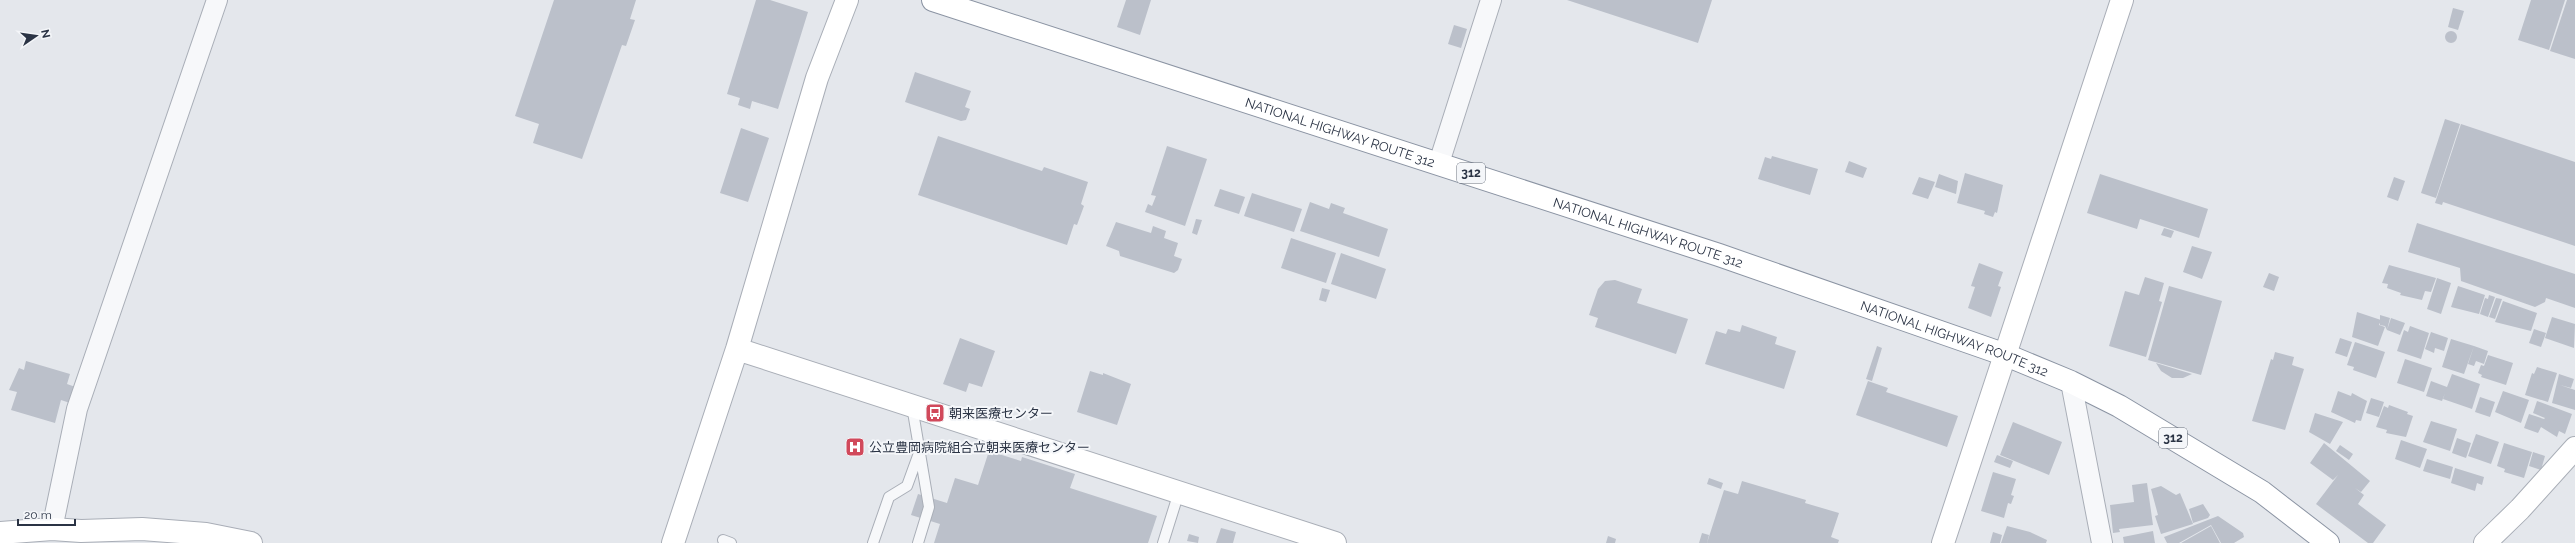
<svg xmlns="http://www.w3.org/2000/svg" width="2575" height="543" viewBox="0 0 2575 543" font-family="Raleway,'Noto Sans JP',sans-serif">
	<rect width="100%" height="100%" fill="#e4e7ec"/>
	<!-- building -->
	<path fill="#bbc0ca" d="M554,0H636L630,19L635,20L626,46L622,45L582,159L533,143L539,124L515,116Z
		M756,0H770L808,12L778,109L752,101L750,109L738,105L740,98L727,94Z
		M1126,0H1151L1140,35L1117,27Z
		M1567,0H1712L1698,43Z
		M2531,0H2565L2549,50L2518,40Z
		M2567,0H2575V59L2550,51Z
		M2453,8L2464,11L2458,30L2448,27Z
		M1454,25L1467,29L1461,48L1448,44Z
		M2445 37a6 6 0 1 1 12 0a6 6 0 1 1-12 0Z
		M915,72L971,91L965,107L970,109L966,120L961,121L905,102Z
		M2445,119L2460,124L2436,198L2421,193Z
		M2461,124L2575,162V246L2443,202L2442,205L2435,203Z
		M741,128L769,138L748,202L720,193Z
		M938,136L1042,171L1044,167L1088,182L1081,204L1084,206L1077,225L1074,224L1067,245L918,195Z
		M1167,146L1207,159L1185,226L1145,212L1148,204L1152,206L1156,196L1151,195Z
		M1772,156L1818,169L1810,195L1758,179L1765,157L1771,159Z
		M1849,161L1867,168L1863,178L1845,172Z
		M1965,173L2003,185L1997,213L1995,212L1993,217L1984,214L1985,211L1957,203Z
		M1939,174L1958,181L1956,194L1935,187Z
		M2100,174L2208,209L2199,238L2140,219L2137,229L2087,213Z
		M1919,177L1935,182L1928,199L1912,194Z
		M2394,177L2405,181L2398,201L2387,197Z
		M1220,189L1245,197L1239,214L1214,206Z
		M1252,193L1302,209L1294,232L1244,216Z
		M1310,202L1329,209L1331,203L1345,208L1343,213L1388,229L1379,257L1300,231Z
		M1196,219L1202,220L1197,235L1192,233Z
		M1116,222L1151,233L1153,226L1166,231L1164,238L1178,243L1174,256L1182,259L1178,270L1174,273L1120,256L1119,251L1106,246Z
		M2417,223L2575,274V308L2546,298L2545,302L2535,307L2461,281L2460,268L2408,252Z
		M2164,228L2174,231L2171,238L2161,235Z
		M1291,238L1336,253L1326,283L1281,268Z
		M2192,246L2212,252L2202,279L2183,272Z
		M1341,253L1386,269L1376,299L1331,284Z
		M1979,263L2003,272L1998,286L2001,287L1991,317L1968,308L1975,287L1971,286Z
		M2389,265L2436,278L2431,292L2425,291L2422,300L2400,295L2401,293L2387,288L2388,284L2382,283Z
		M2269,273L2279,277L2274,291L2263,287Z
		M2145,277L2164,283L2159,301L2162,302L2146,357L2109,346L2125,291L2139,295Z
		M2437,278L2451,283L2441,314L2427,309Z
		M1615,280L1642,289L1637,303L1688,319L1676,354L1595,327L1598,318L1589,315L1598,289L1605,281Z
		M2169,286L2222,301L2201,375L2148,360Z
		M2458,286L2485,295L2479,314L2451,307Z
		M1322,288L1330,290L1326,302L1319,300Z
		M2489,295L2495,297L2488,317L2480,314L2485,298L2488,299Z
		M2496,298L2502,299L2495,319L2489,317Z
		M2503,301L2537,313L2531,331L2495,322Z
		M2357,312L2381,320L2379,325L2385,327L2378,346L2352,337Z
		M2380,315L2390,318L2387,330L2385,326L2380,325Z
		M2552,317L2575,324L2574,348L2545,338Z
		M2391,318L2405,323L2400,335L2387,330Z
		M1742,325L1777,337L1775,344L1796,351L1784,389L1705,364L1716,331L1726,334L1728,329L1740,332Z
		M2410,326L2429,333L2421,359L2397,351L2404,330L2408,332Z
		M2534,329L2546,333L2541,347L2529,343Z
		M2431,332L2448,338L2444,351L2435,348L2434,353L2425,349Z
		M960,338L995,351L982,387L969,383L966,392L943,384Z
		M2340,338L2352,342L2347,357L2335,353Z
		M2451,339L2474,346L2464,374L2442,367Z
		M2355,342L2385,352L2376,378L2353,370L2354,367L2347,365Z
		M1877,346L1882,348L1872,381L1866,379Z
		M2474,346L2488,351L2484,364L2476,361L2474,366L2468,364Z
		M2275,352L2294,357L2292,365L2304,369L2285,430L2252,421L2271,359L2273,360Z
		M2488,355L2513,363L2506,385L2481,377L2482,375L2478,373L2481,365L2484,366Z
		M2405,359L2432,368L2424,392L2397,383Z
		M26,361L70,374L67,384L81,389L76,405L61,400L55,423L11,410L17,392L9,390L19,368L24,370Z
		M2156,363L2192,374L2183,378H2172L2161,371Z
		M2537,367L2557,373L2548,402L2525,395L2532,373L2534,374Z
		M1090,371L1103,375V373L1131,384L1117,425L1077,412Z
		M2452,374L2480,384L2472,409L2443,399L2445,393L2442,401L2426,396L2431,381L2447,387Z
		M2559,374L2574,379L2571,388L2560,385L2575,390V410L2552,403Z
		M1868,381L1888,388L1886,392L1958,416L1947,447L1856,415Z
		M2338,391L2351,396L2352,393L2367,401L2361,421L2356,420L2355,423L2331,412Z
		M2503,391L2529,400L2521,423L2495,412Z
		M2480,397L2495,402L2490,417L2475,412Z
		M2371,398L2384,402L2379,417L2366,413Z
		M2537,401L2572,414L2565,434L2559,431L2557,437L2541,427L2538,433L2524,428L2529,414L2544,419L2545,418L2533,413Z
		M2389,405L2408,412L2407,414L2413,416L2406,437L2386,433L2387,430L2376,427L2384,406L2388,408Z
		M2315,413L2343,422L2330,444L2309,432Z
		M2431,421L2457,429L2450,451L2423,442Z
		M2013,422L2062,442L2049,475L2000,455Z
		M2476,434L2499,442L2491,464L2468,456Z
		M2457,438L2471,443L2466,458L2452,453Z
		M2401,440L2427,449L2420,468L2395,459Z
		M2324,443L2370,481L2361,492L2355,488L2364,495L2358,504L2386,525L2373,543H2368L2316,504L2338,475L2333,480L2310,463Z
		M2504,443L2532,452L2524,478L2504,472L2505,469L2497,466Z
		M2340,445L2353,454L2349,460L2336,451Z
		M989,451L1021,461L1022,457L1075,474L1070,488L1157,516L1148,543H934L940,524L911,515L918,494L947,503L955,478L978,485Z
		M2533,452L2545,456L2541,470L2529,466Z
		M1997,455L2013,461L2010,468L1994,462Z
		M2427,459L2453,467L2450,479L2423,471Z
		M2455,468L2484,477L2482,485L2477,483L2475,491L2451,483Z
		M1993,472L2016,479L2011,495L2014,496L2011,504L2008,503L2004,518L1981,511Z
		M1709,478L1723,483L1721,489L1707,484Z
		M1742,481L1806,500L1805,503L1839,513L1831,537L1839,540L1838,543H1707L1724,490L1738,494Z
		M2147,483L2153,525L2119,529L2120,532L2113,533L2110,505L2134,502L2132,485Z
		M2161,486L2176,495L2180,493L2193,524L2161,534L2155,516L2158,515L2151,489Z
		M2203,504L2210,515L2208,518L2193,523L2189,509Z
		M2218,516L2243,533L2244,537L2234,543H2221L2211,525L2179,543H2167L2164,537Z
		M2007,526L2030,532L2047,540L2046,543H2001Z
		M2211,526L2220,543H2181Z
		M1221,528L1236,532L1233,543H1216Z
		M2153,531L2155,543H2124L2123,537Z
		M1993,532L2002,535L2000,543H1990Z
		M1702,533L1709,535L1707,543H1699Z
		M1189,534L1199,537L1198,543L1187,541Z
		M1608,536L1616,539L1615,543H1606Z"/>
	<g fill="none" stroke-linecap="round" stroke-linejoin="round">
		<defs>
			<path id="lane" d="M912,406L929,507L918,543
				M723,540L731,543
				M873,543L889,497L907,486L919,453
				M1163,543L1179,492"/>
			<path id="street" d="M1439,163L1491,0
				M2071,382L2102,543
				M52,529L77,409L217,0"/>
			<path id="secondary" d="M737,349L1335,543
				M0,533L52,529L81,531L142,529L206,534L251,543
				M673,543L737,349L817,78L847,0
				M1943,543L2122,0
				M2485,543L2520,509L2575,448"/>
			<g id="highway">
				<path id="s1" d="M933,0L1719,255L2006,355L2071,382L2119,406L2262,492L2328,543"/>
			</g>
		</defs>
		<!-- lane casing -->
		<use href="#lane" stroke="#a9aeb7" stroke-width="12"/>
		<!-- street casing -->
		<use href="#street" stroke="#a9aeb7" stroke-width="22"/>
		<!-- secondary casing -->
		<use href="#secondary" stroke="#a9aeb7" stroke-width="24"/>
		<!-- highway casing -->
		<use href="#highway" stroke="#8b94a3" stroke-width="24"/>
		<!-- lane -->
		<use href="#lane" stroke="#f7f8fa" stroke-width="10"/>
		<!-- street -->
		<use href="#street" stroke="#f7f8fa" stroke-width="20"/>
		<!-- secondary -->
		<use href="#secondary" stroke="#fff" stroke-width="22"/>
		<!-- highway -->
		<use href="#highway" stroke="#fff" stroke-width="22"/>
	</g>
	<!-- icons -->
	<defs>
		<symbol id="bus-square" viewBox="-11 -11 22 22"><rect x="-9" y="-9" width="18" height="18" rx="4" fill="#d1495b" stroke="#f4f6f9"/><path d="M-5-6H5V4H4V6H2V4H-2V6H-4V4H-5ZM-3.5-4V0h7V-4ZM-3.5 1.2v1.5H-2V1.2ZM2 1.2v1.5H3.5V1.2Z" fill="#fff"/></symbol>
		<symbol id="hospital-square" viewBox="-11 -11 22 22"><rect x="-9" y="-9" width="18" height="18" rx="4" fill="#d1495b" stroke="#f4f6f9"/><path d="M-5-5h3v3.5h4V-5h3V5h-3V1.5h-4V5h-3Z" fill="#fff"/></symbol>
	</defs>
	<g fill-rule="evenodd">
		<use href="#bus-square" x="924" y="402" width="22" height="22"/>
		<use href="#hospital-square" x="844" y="436" width="22" height="22"/>
	</g>
	<g text-anchor="middle" stroke-width="4" stroke-linejoin="round" paint-order="stroke">
		<!-- shield labels -->
		<g fill="#f4f6f9" stroke="#676e7b" stroke-width="1">
			<rect x="1457" y="163" width="28" height="20" rx="3"/>
			<rect x="2159" y="428" width="28" height="20" rx="3"/>
		</g>
		<g font-size="12" font-weight="bold" fill="#2b3445">
			<text x="1471" y="177">312</text>
			<text x="2173" y="442">312</text>
		</g>
		<!-- street labels -->
		<g font-size="13" fill="#2b3445" stroke="#f4f6f9">
			<text dy="5" stroke="none"><textPath href="#s1" startOffset="428">NATIONAL HIGHWAY ROUTE 312</textPath></text>
			<text dy="5" stroke="none"><textPath href="#s1" startOffset="752">NATIONAL HIGHWAY ROUTE 312</textPath></text>
			<text dy="5" stroke="none"><textPath href="#s1" startOffset="1076">NATIONAL HIGHWAY ROUTE 312</textPath></text>
		</g>
		<!-- poi labels -->
		<g font-size="13" fill="#2b3445" stroke="#f4f6f9" text-anchor="start">
			<text x="949" y="418">朝来医療センター</text>
			<text x="869" y="452">公立豊岡病院組合立朝来医療センター</text>
		</g>
	</g>
	<!-- north arrow -->
	<g transform="translate(36 36) rotate(77)" stroke="#f4f6f9" stroke-width="3" paint-order="stroke">
	<path d="M0-3L7 15L0 10L-7 15Z" fill="#2b3445"/>
	<text y="-6" font-size="11" font-weight="bold" text-anchor="middle" fill="#2b3445">N</text>
	</g>
	<!-- scale -->
	<path d="M18 519v6h57v-6" fill="none" stroke="#2b3445" stroke-width="2"/>
	<text x="24" y="519" font-size="12" fill="#2b3445" stroke="#f4f6f9" stroke-width="3" paint-order="stroke">20 m</text>
</svg>
